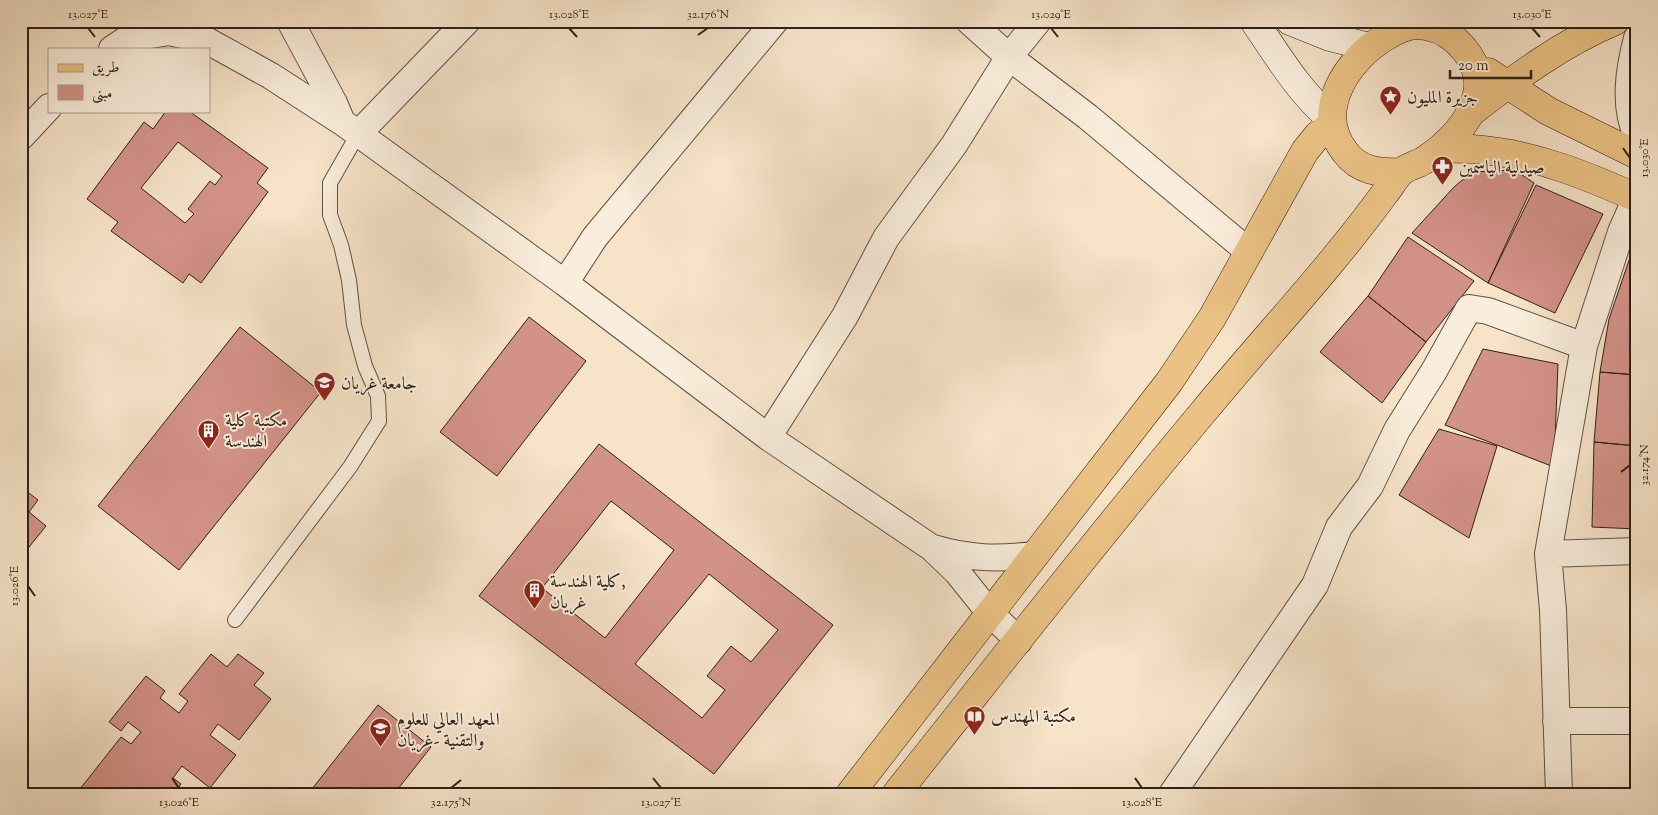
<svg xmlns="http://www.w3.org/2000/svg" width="1658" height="815" viewBox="0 0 1658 815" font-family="'Sorts Mill Goudy',Amiri,serif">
	<rect width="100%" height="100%" fill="#f6e3c8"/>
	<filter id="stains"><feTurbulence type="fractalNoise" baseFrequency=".004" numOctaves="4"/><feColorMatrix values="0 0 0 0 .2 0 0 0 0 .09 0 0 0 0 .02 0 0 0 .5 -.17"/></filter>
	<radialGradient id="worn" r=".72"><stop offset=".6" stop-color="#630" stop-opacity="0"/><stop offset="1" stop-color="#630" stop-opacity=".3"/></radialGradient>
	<!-- building -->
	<path fill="#d39288" stroke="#2d2118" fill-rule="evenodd" d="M166,111H189L268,168L257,183L268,192L201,283L189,274L183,283L111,231L118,222L87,199L144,122L153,129ZM178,142L222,176L215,185L210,181L188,209L194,214L185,223L141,188Z
		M1515,170L1534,183L1488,283L1412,233L1454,187L1472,172Z
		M1536,185L1603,214L1555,313L1488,283Z
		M1408,237L1474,281L1426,342L1368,296Z
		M1637,237V375L1600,372L1609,319Z
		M1368,296L1426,342L1382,403L1320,352Z
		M529,317L586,361L497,476L440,432Z
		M240,327L321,392L179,570L98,506Z
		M1483,349L1558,364L1554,467L1445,425Z
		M1600,372L1637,375V446L1594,442Z
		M1439,429L1497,446L1469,538L1399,495Z
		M1594,442L1637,446V529L1592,527Z
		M599,444L833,625L714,774L479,596ZM611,501L674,550L605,638L542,588ZM709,574L778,630L751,662L731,646L707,676L725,690L702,718L635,664Z
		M21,487L38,500L29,512L46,526L21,557Z
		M211,654L227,667L238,654L264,673L254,685L271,699L239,740L218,724L210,735L236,755L210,788L182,766L173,778L181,784L174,794H76L121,737L131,744L141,732L128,722L121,731L109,722L146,676L165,691L160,698L179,713L188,701L179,694Z
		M378,705L431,747L394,794H308Z"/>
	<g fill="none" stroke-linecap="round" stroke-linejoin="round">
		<defs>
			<path id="service" d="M235,620L350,467L379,421L378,396L365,366L354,325L349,280L341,245L330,215V183L358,134"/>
			<path id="minor" d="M290,21L334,103L342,122
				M969,21L1009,57L1088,117L1249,252
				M1637,38C1629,69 1623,105 1637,136
				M112,49L127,39L169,32L206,40L271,76L342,122L565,283L768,437L932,548L957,572L989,612L1019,641
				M358,134L467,21
				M21,137L49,107
				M565,283L595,237L775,21
				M768,437L845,316L886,238L954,145L1009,57L1038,21
				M933,548C970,559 997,559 1035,555
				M1548,554L1637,551
				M1556,721H1637
				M1172,794L1315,585L1339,527L1370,486L1397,430L1434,371L1469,308L1488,311L1584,346
				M1559,794L1553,610L1548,554L1584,346L1621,232L1636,198"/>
			<path id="secondary" d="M1254,21C1278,56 1299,92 1331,119
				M1290,21L1330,37L1369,47"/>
			<path id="primary" d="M1488,72L1548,111L1637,155
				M1440,149C1454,149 1469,148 1483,150C1536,155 1588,176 1637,198
				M850,794L1169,382L1212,318L1305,151L1318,135L1332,125
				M896,794C998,666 1099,536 1204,411C1264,338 1329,270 1385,193C1390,187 1395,178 1400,173C1406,167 1416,165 1423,161C1445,147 1472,122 1477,94C1484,63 1455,31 1426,26C1410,23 1398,29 1385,37C1347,60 1313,111 1345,152C1359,171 1379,173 1401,172"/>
			<path id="trunk" d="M1389,34L1405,21
				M1469,114C1514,79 1562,43 1615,21"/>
		</defs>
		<!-- service casing -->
		<use href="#service" stroke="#5f5244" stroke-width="16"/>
		<!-- minor casing -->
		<use href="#minor" stroke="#5f5244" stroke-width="28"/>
		<!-- secondary casing -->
		<use href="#secondary" stroke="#2d2118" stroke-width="29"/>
		<!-- primary casing -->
		<use href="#primary" stroke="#2d2118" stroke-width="29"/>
		<!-- trunk casing -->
		<use href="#trunk" stroke="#2d2118" stroke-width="29"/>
		<!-- service -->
		<use href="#service" stroke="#f9eddb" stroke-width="14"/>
		<!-- minor -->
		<use href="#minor" stroke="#f9eddb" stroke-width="26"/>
		<!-- secondary -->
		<use href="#secondary" stroke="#f9eddb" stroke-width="28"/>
		<!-- primary -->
		<use href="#primary" stroke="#ebc284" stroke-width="28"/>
		<!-- trunk -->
		<use href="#trunk" stroke="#ebc284" stroke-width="28"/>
	</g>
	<!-- ticks -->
	<path fill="none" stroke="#2d2118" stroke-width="2" d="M88,28L95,37M569,28L577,37M1051,28L1058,37M1532,28L1540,37M698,35L708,28M1623,148L1630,158M1621,472L1630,465M28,586L35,596M172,778L179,788M653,778L661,788M1135,778L1142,788M451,788L461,780"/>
	<!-- icons -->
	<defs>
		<symbol id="sight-pin" viewBox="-11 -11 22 30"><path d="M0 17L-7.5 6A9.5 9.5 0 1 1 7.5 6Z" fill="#8f2418" stroke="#f9eddb"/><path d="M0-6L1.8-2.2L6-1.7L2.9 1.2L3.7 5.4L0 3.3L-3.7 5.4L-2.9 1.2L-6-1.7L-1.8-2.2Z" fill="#fff"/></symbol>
		<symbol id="pharmacy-pin" viewBox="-11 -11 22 30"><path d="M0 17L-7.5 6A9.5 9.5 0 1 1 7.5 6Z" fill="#8f2418" stroke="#f9eddb"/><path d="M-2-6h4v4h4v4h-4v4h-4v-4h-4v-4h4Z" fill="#fff"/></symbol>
		<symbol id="university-pin" viewBox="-11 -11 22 30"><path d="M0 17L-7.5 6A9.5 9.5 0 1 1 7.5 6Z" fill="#8f2418" stroke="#f9eddb"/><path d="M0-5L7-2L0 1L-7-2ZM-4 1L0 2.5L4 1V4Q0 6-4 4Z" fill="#fff"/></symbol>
		<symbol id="building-pin" viewBox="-11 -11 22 30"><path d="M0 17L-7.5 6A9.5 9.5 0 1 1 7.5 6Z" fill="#8f2418" stroke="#f9eddb"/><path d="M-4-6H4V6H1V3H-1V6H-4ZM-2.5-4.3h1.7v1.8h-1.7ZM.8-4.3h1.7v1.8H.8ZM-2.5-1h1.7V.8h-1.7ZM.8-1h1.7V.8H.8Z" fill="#fff"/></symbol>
		<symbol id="library-pin" viewBox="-11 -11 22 30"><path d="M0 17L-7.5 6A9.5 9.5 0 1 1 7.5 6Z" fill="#8f2418" stroke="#f9eddb"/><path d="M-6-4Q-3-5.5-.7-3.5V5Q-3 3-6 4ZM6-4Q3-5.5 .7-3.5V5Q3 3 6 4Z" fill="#fff"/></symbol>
	</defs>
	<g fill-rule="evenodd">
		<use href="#sight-pin" x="1378" y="84" width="25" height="34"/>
		<use href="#pharmacy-pin" x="1430" y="154" width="25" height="34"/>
		<use href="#university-pin" x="312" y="370" width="25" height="34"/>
		<use href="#building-pin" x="196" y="418" width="25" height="34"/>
		<use href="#building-pin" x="522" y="578" width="25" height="34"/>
		<use href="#library-pin" x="962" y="704" width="25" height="34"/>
		<use href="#university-pin" x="368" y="716" width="25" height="34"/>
	</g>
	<g text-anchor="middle" stroke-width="4" stroke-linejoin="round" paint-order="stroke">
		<!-- poi labels -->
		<g font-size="18" fill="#2d2118" stroke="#f9eddb" text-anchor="start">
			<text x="1407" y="103">جزيرة المليون</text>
			<text x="1459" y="173">صيدلية الياسمين</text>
			<text x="341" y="389">جامعة غريان</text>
			<text x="225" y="426">مكتبة كلية<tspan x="225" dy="21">الهندسة</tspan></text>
			<text x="550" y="587">كلية الهندسة,<tspan x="550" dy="21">غريان</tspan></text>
			<text x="991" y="722">مكتبة المهندس</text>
			<text x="397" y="725">المعهد العالي للعلوم<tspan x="397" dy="21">والتقنية -غريان</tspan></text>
		</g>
	</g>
	<!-- margin -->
	<rect width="1658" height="815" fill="none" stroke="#f6e3c8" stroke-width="55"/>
	<!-- legend -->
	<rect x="48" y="48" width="162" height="65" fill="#f9eddb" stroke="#a79b8d"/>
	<rect x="58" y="64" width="25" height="8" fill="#ebc284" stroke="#a79b8d"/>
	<text x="92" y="72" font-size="15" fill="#2d2118">طريق</text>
	<rect x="58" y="85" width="25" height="15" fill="#d39288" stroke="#a79b8d"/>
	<text x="92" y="98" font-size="15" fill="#2d2118">مبنى</text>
	<!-- scale -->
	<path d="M1450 70v8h81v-8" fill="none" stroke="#2d2118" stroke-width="2.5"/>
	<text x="1458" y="70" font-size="15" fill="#2d2118" stroke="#f9eddb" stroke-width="4" paint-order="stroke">20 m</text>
	<rect x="28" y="28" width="1602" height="760" fill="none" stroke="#2d2118" stroke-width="2"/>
	<g font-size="12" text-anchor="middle" fill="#2d2118">
		<text x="88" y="18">13.027°E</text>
		<text x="569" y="18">13.028°E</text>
		<text x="708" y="18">32.176°N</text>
		<text x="1051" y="18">13.029°E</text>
		<text x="1532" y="18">13.030°E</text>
		<text transform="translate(1644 158) rotate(-90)" y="4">13.030°E</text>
		<text transform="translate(1644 465) rotate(-90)" y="4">32.174°N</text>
		<text transform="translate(14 586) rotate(-90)" y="4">13.026°E</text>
		<text x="179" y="806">13.026°E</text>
		<text x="451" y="806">32.175°N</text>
		<text x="661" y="806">13.027°E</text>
		<text x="1142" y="806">13.028°E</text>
	</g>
	<rect width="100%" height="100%" filter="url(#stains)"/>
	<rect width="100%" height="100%" fill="url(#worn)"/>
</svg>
